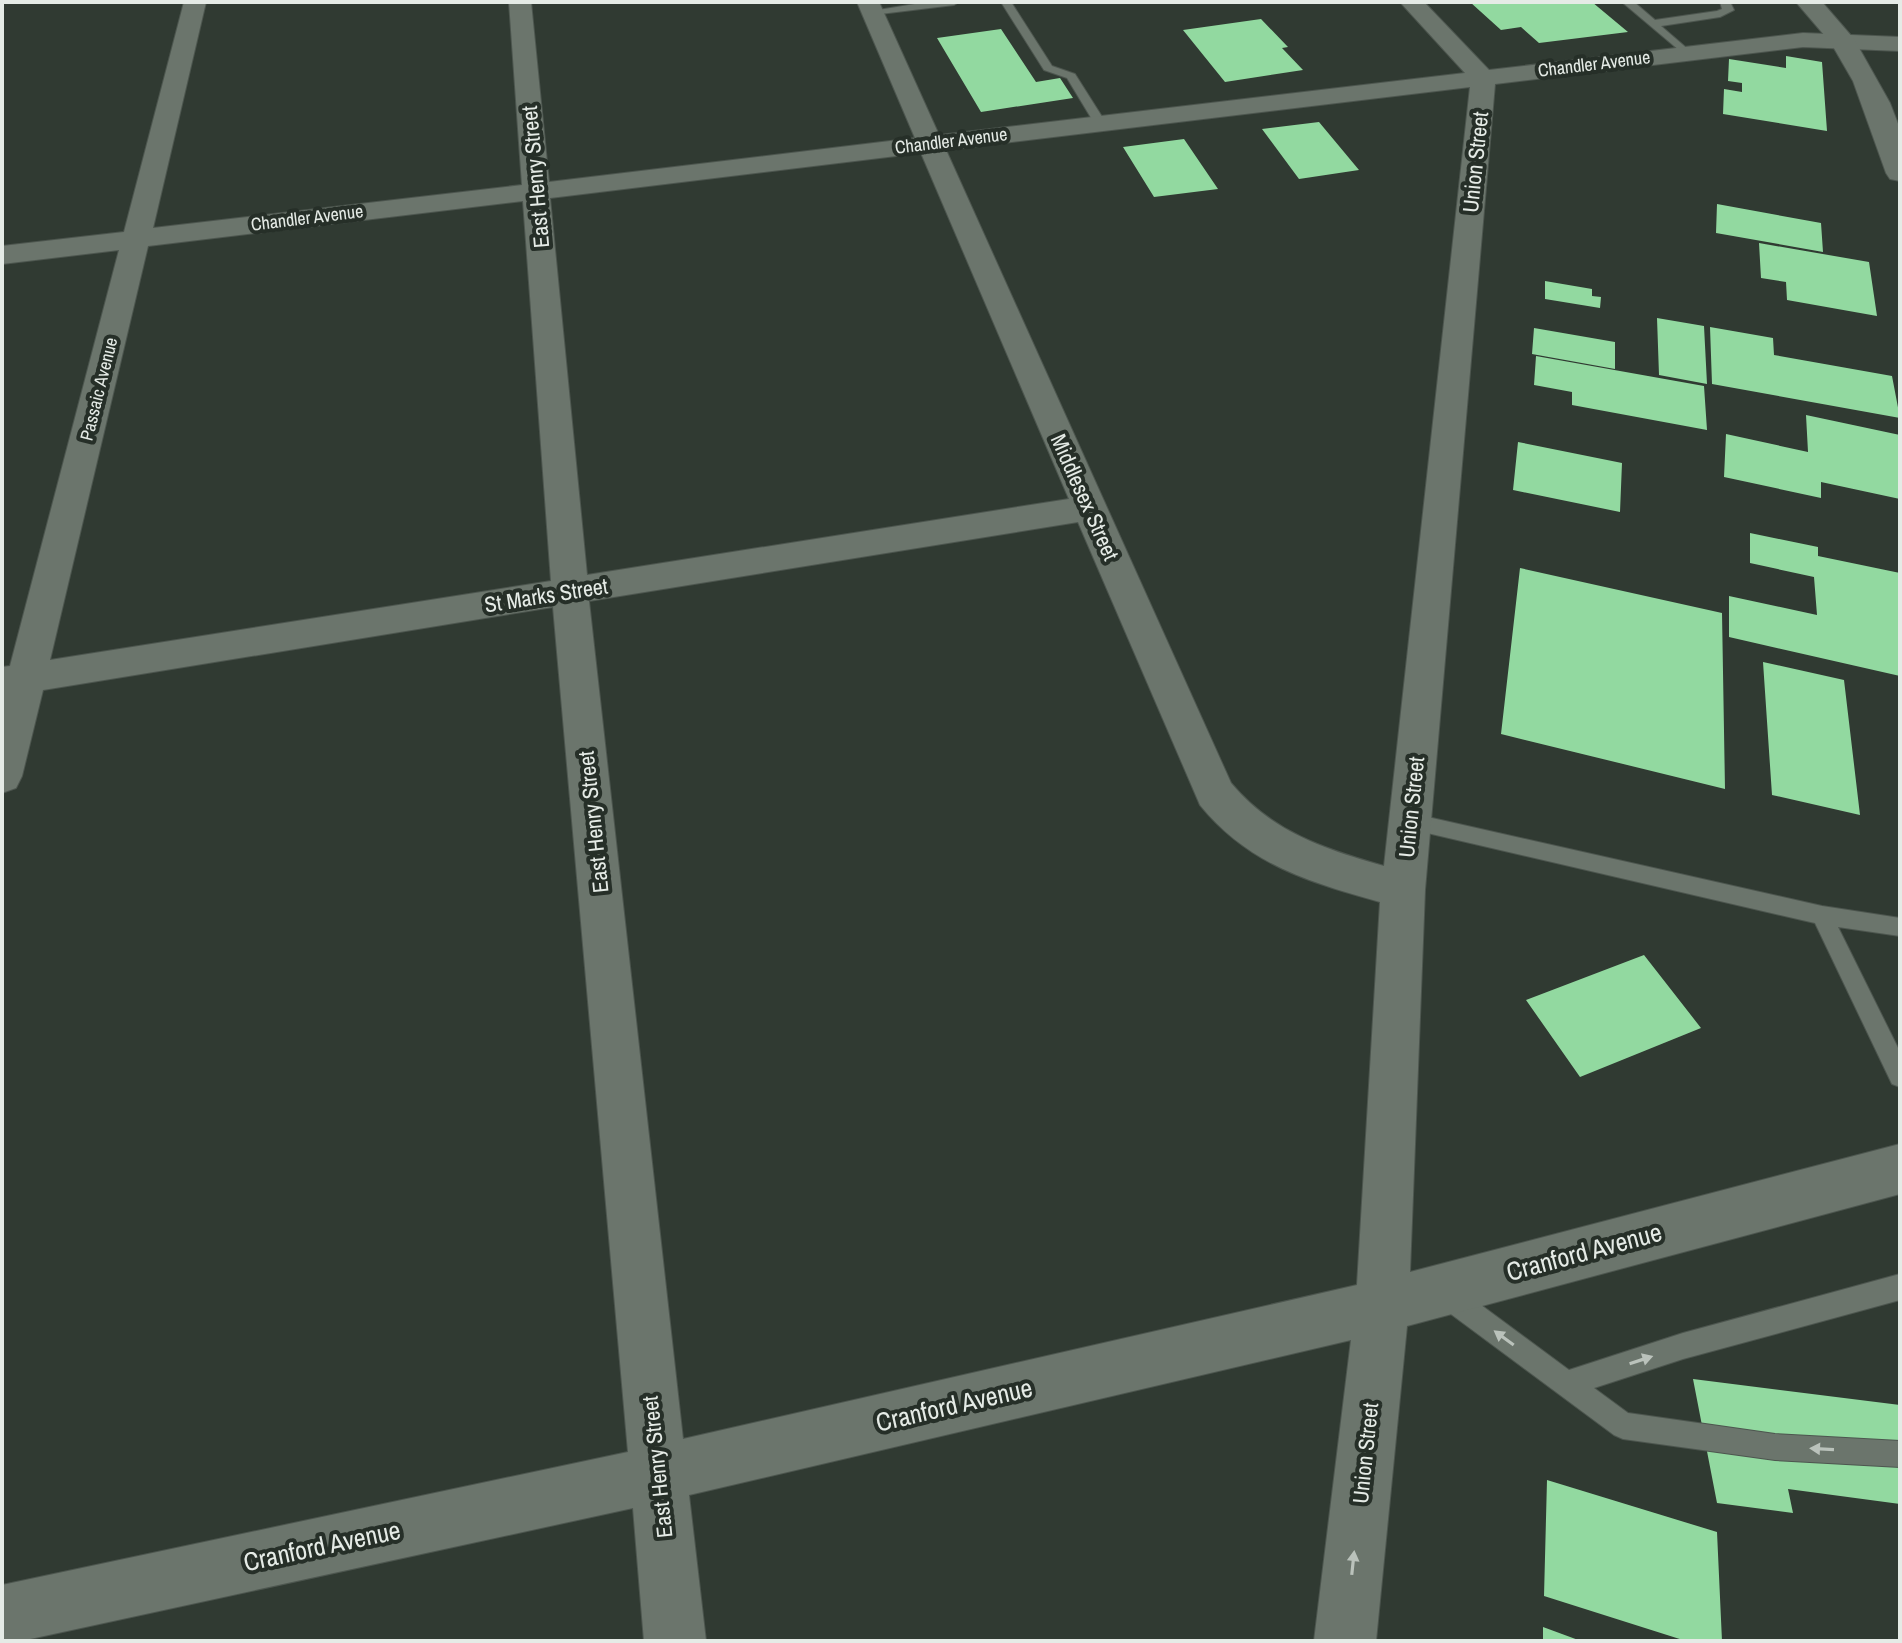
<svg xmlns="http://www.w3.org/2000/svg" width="1902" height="1643" viewBox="0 0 1902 1643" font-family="'Archivo Narrow',sans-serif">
	<rect width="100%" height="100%" fill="#303a32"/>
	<!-- building -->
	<path fill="#92d9a0" d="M1470,2H1592L1628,32L1539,43L1521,27L1501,30Z
		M1261,19L1288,47L1282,48L1303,70L1225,82L1183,30Z
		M1001,29L1036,82L1060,78L1073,98L981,112L937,38Z
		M1786,56L1822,62L1827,131L1723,114L1724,89L1742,92V83L1728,81L1729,59L1786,68Z
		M1319,122L1359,170L1299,179L1262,129Z
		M1184,139L1218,189L1154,197L1123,147Z
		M1717,204L1821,223L1823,252L1716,233Z
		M1759,243L1869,262L1877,316L1787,300L1786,282L1761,278Z
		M1545,281L1592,289V296L1601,297L1600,308L1545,299Z
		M1657,318L1704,326L1707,384L1659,375Z
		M1710,327L1773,338L1774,355L1892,376L1900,418L1712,384Z
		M1534,328L1615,342V369L1532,354Z
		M1536,356L1704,386L1707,430L1572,405V392L1534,385Z
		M1806,415L1900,435V499L1821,482V498L1724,477L1726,434L1808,452Z
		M1518,442L1622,463L1620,512L1513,490Z
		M1750,533L1818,547V556L1900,573V676L1729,637V596L1817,615L1814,577L1750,563Z
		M1520,568L1722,613L1725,789L1501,734Z
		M1763,662L1844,680L1860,815L1772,795Z
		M1644,955L1701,1028L1580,1077L1526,1000Z
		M1693,1379L1900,1405V1504L1788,1489L1793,1513L1717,1503Z
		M1547,1480L1717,1532L1722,1641H1686L1544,1596Z
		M1543,1627L1581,1641H1543Z"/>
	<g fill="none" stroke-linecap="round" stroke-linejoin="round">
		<defs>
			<path id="service" d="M927,2H959L954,5L872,15L866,12Z
				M1001,2H1011L1052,66L1075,74L1106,123L1104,126H1096L1067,78L1044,70Z
				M1622,2H1634L1655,20L1717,11L1722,9L1720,2H1730L1734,10L1720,17L1661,26L1690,51L1692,53L1686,56Z
				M1410,813L1822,906L1900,918V936L1838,927L1900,1052V1087L1892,1084L1815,923L1410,829L1403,827L1400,821L1403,815Z
				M1900,1274V1300L1683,1359L1594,1388L1628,1413L1775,1434L1900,1441V1467L1775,1460L1623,1439L1614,1435L1436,1303L1432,1294L1436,1285L1445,1281L1454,1285L1569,1370L1683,1333Z"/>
			<path id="minor" d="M184,2H206L153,228L522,185L509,2H531L549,182L915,138L857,2H879L939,135L1465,73L1400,2H1424L1489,70L1803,33L1900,37V51L1803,47L1495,84L1425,890L1410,1272L1900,1144V1194L1407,1326L1376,1641H1314L1351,1340L689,1495L706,1641H644L633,1508L21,1641H2V1585L628,1452L553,607L43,690L22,776L16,788L2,793V667L10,666L119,250L2,264V246L124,232ZM1470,87L1384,866C1324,849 1272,832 1231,783L946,150ZM921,153L1069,499L587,575L550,198ZM523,201L551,581L50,660L148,246ZM1078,522L1200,805C1249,865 1309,882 1380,902L1357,1285L683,1439L589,601Z"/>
			<path id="secondary" d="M1796,2H1822L1854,39L1890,103L1900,129V181L1890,179L1886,173L1853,81L1831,43Z"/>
		</defs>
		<!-- service casing -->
		<use href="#service" stroke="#4d564f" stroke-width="2"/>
		<!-- minor casing -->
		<use href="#minor" stroke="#4d564f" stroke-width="2"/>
		<!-- secondary casing -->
		<use href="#secondary" stroke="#4d564f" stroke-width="2"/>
		<!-- service -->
		<use href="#service" fill="#6b756c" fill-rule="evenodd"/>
		<!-- minor -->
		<use href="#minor" fill="#6b756c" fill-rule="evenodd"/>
		<!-- secondary -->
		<use href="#secondary" fill="#6b756c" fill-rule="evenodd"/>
	</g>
	<!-- one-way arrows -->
	<defs><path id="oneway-solid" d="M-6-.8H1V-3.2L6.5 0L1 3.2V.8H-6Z" transform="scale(2)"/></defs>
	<g fill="#bac2bb">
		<use href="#oneway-solid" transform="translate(1504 1338) rotate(-144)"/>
		<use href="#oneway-solid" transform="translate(1641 1360) rotate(-18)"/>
		<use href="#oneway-solid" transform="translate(1822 1449) rotate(-177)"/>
		<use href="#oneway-solid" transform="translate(1353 1563) rotate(-84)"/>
	</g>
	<g text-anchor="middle" stroke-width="8" stroke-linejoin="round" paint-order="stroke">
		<!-- far-street labels -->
		<g font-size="18" fill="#e5ebe6" stroke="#262f28">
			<text transform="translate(1594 64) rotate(-7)" y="6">Chandler Avenue</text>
			<text transform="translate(951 141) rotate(-7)" y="6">Chandler Avenue</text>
			<text transform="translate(307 218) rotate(-7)" y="6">Chandler Avenue</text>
			<text transform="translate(99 389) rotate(-76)" y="6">Passaic Avenue</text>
		</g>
		<!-- street labels -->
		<g font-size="22" fill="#e5ebe6" stroke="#262f28">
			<text transform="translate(1475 162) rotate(-84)" y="8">Union Street</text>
			<text transform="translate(535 177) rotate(-95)" y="8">East Henry Street</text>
			<text transform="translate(1085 497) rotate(66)" y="8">Middlesex Street</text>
			<text transform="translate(546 595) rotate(-9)" y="8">St Marks Street</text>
			<text transform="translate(1411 807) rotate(-84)" y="8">Union Street</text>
			<text transform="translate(593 822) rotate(-96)" y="8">East Henry Street</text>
			<text transform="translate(1365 1453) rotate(-84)" y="8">Union Street</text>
			<text transform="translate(657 1467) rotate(-96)" y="8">East Henry Street</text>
		</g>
		<!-- near-street labels -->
		<g font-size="26" fill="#e5ebe6" stroke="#262f28">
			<text transform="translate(1584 1252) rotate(-15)" y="9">Cranford Avenue</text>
			<text transform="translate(954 1405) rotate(-13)" y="9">Cranford Avenue</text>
			<text transform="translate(322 1546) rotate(-12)" y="9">Cranford Avenue</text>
		</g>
	</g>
	<!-- border -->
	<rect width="1902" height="1643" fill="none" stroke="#e5ebe6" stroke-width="8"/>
</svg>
